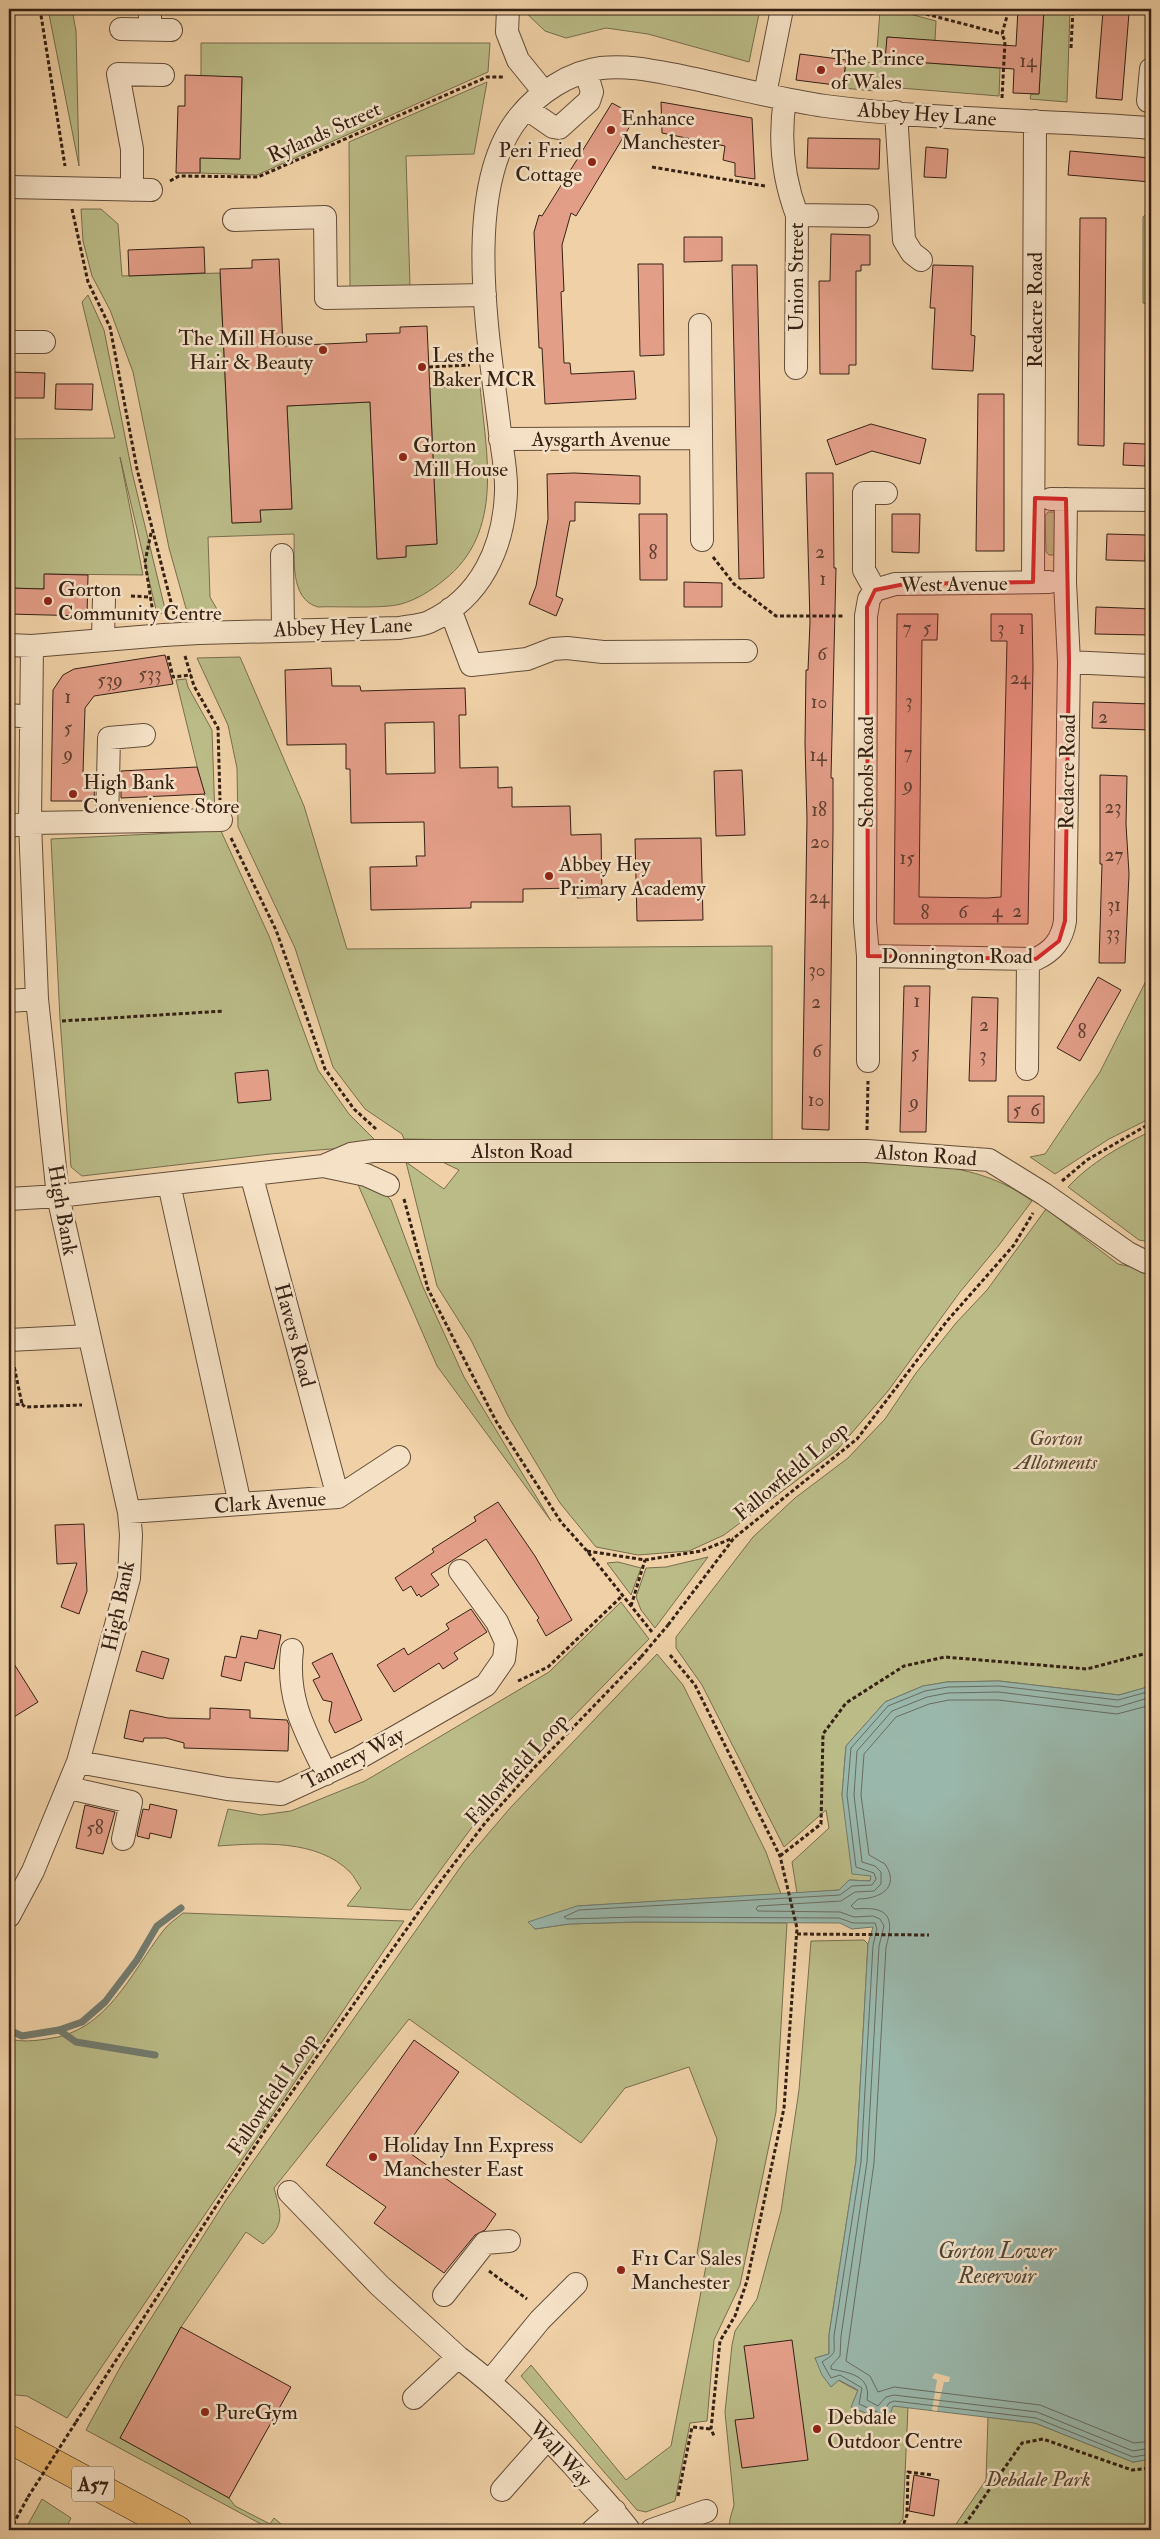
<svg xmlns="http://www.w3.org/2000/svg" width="1160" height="2539" viewBox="0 0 1160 2539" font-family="'IM FELL Double Pica',serif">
	<rect width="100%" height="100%" fill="#f0d1a7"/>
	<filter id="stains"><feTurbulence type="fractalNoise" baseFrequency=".004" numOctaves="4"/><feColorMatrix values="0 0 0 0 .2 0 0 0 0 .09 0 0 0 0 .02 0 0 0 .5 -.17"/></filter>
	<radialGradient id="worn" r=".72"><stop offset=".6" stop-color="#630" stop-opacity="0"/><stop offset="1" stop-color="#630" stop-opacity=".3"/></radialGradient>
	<!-- green -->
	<path fill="#babb87" stroke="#786e4e" d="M48,9H72L76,31L79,166Z
		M760,9L749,62L648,34L606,28L566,38L545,31L523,10Z
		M1044,9H1070L1067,102L1030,99L1031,94H1039Z
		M880,11L906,13L936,21L935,41L887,37L886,60L1000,68L999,96L875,86L874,91L843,88L846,60L876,63Z
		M201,43H490L488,72L257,175L200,173V158L240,159L242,77L201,76Z
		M487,82L474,154L406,156L410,286L350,288L349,142Z
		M81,209H101L118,224L122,276L220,273L232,523L261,522L260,510L292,509L287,406L370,402L377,559L406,557V546L437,544L430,388L480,386C486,454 505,532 444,580C432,590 416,600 401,604C382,609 339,606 318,607C289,599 295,558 294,534L208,537L210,597L218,611L187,612L169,548L133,372L110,310L92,276L83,241Z
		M1149,212L1151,215V305L1143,303V217Z
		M88,295L104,330L132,472L166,613L157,614L120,457L143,575L45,574L44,589L9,588V439L115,438L82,302Z
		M1048,512H1054L1057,516L1055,555H1049L1046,552L1045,516Z
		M240,657L304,806L347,949L772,946V1145L404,1139L402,1134L365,1109L333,1067L295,948L238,827L237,768L228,725L197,658Z
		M186,679L188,687L212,730L215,818L269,936L318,1070L349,1114L380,1145L270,1154L82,1176L71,1167L60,1019L51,839L213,831L176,680Z
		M1151,971V1118L1109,1139L1055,1174L1030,1157L1045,1154L1100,1072Z
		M1151,1131V1242L1139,1240L1068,1187C1091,1162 1121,1146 1151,1131Z
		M432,1157L915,1162C960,1169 993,1173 1032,1201L999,1245L960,1292L888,1391L837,1450L724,1535L689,1551L638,1555L596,1547L560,1503L508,1416L471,1340L437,1286L406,1162L444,1189L459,1170Z
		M356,1180L379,1189L391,1200L423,1287L464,1377L551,1521L437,1366Z
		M1046,1209L1118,1264L1151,1271V1686L1119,1695L999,1681L947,1682L923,1686L885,1702L846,1746L842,1795L871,1876L870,1881L850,1880L840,1890L797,1893L792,1862L829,1828L826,1810L784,1847L702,1685L676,1648V1637L753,1537L795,1498L848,1458L885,1419L916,1373L956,1323L987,1290Z
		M708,1557L655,1628L641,1610L636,1597L646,1568L666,1567Z
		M618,1562L641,1568L631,1595L607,1563Z
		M621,1602L649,1639L526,1765L478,1819L411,1910L347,1906L361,1888C357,1883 354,1876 350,1872C317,1839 261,1843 218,1846L228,1809L261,1815L291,1811L365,1781L549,1672Z
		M657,1654L683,1685L766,1852L781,1894L578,1906L535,1929L569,1924L637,1922L787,1923L776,2112L740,2285L714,2340L707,2421L690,2423L675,2501L646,2512L637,2510L521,2376L531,2365L626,2480L671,2446L706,2266L697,2253L717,2139L689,2067L625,2088L581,2143L409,2019L274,2188C281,2214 286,2224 263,2244L246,2232L181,2327L120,2438L229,2498L235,2506L270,2524L274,2518L288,2530H272L86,2430L122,2364L226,2200L464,1862L511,1807Z
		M183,1913L404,1921L67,2418L27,2396L16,2395L9,2392V2039C22,2042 33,2041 47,2039C107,2032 130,1974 163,1931C168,1924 176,1919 183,1913Z
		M864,1940L868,1944L856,2161L829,2335V2354L815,2358L831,2387L838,2380L858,2391L852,2407L887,2422L892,2406L908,2407L903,2519L893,2530H729L730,2519L734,2505L725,2412L732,2345L735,2331L757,2299L781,2211L799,2090L811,1941Z
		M988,2417L1035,2423L1133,2462L1151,2459V2530H952L986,2480Z
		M42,2499L71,2518L65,2530H25Z"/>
	<!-- water -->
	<path fill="#9ab7ab" stroke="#727b6f" d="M999,1681L1119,1695L1151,1686V2459L1133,2462L1035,2423L893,2406L888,2422L851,2407L858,2390L839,2380L831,2387L822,2375L815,2358L829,2354V2335L856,2161L868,1944L873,1927L852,1929L840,1923L637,1922L569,1924L535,1929L528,1922L577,1906L839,1890L849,1880L870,1881L871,1876L852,1874L842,1795L846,1746L885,1702L923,1686L947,1682Z"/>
	<!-- pier -->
	<path fill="#f0d1a7" d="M935,2373L950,2377L949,2382H944L937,2411L932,2410L937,2380L932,2378Z"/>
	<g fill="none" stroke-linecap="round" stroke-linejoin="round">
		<!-- shore -->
		<path stroke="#686c60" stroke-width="1" d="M1151,1691L1118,1700L999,1686L948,1687L925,1691L888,1706L851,1748L847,1795L856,1867L874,1873L876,1879L872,1885L852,1886L840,1895L579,1910L564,1917L567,1919L637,1917L839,1918L853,1923H875L877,1929L873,1945L861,2162L834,2336C834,2355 837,2352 822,2362L831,2378L840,2375L862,2388L859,2404L882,2414L889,2403L894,2401L1036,2418L1133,2457L1151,2454
			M1151,1697L1118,1707L999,1692L948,1693L927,1697L892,1711L857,1751L854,1795L862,1862L875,1866L881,1872V1884L874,1891L855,1892L841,1901L758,1906L756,1909L758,1911L840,1912L854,1917L873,1916L880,1919L884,1926L879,1946L867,2162L841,2336L840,2356L831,2366V2369C851,2373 871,2376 867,2400L878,2406L886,2397L894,2395L1037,2412L1133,2451L1151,2448
			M1151,1705L1117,1714L998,1700H949L929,1704L896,1717L864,1754L861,1795L869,1855L885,1864C901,1888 879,1899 858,1899L851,1906L855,1909C888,1906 895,1916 886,1947L874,2163L846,2361L870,2376L878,2392L894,2387L1040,2405L1134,2443L1151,2441"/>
		<!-- stream -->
		<path stroke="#727b6f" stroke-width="7" d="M9,2030L22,2036L59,2030L82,2022L105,2002L137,1960L157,1926L181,1908
			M59,2030L76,2042L155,2055"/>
	</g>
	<!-- building -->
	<path fill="#e39e88" stroke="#352114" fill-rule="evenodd" d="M1018,9H1044L1039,94L1013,93L1014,69L885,60L887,37L1016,46Z
		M1103,11L1129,13L1122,100L1096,98Z
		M800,54L846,60L843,86L796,80Z
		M185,75L242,77L240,159L200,158V173H176L178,106H185Z
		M661,102L752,118L755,179L735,176V163L723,160L725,146L662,133Z
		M612,103L636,116L576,216L571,213L562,245L564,291L561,292L564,363H570L571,374L634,371L636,399L545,404L542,348H539L534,232L539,215L542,216Z
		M808,138L880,139L879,169L807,168Z
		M926,147L948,149L946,178L924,177Z
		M1070,151L1151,158V182L1068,175Z
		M1080,218H1106L1104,446L1078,445Z
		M831,234L870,235V265H861V271H856V365H849V374H820L819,281H830Z
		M684,237H722V261L684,262Z
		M204,247L205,273L129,276L128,250Z
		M279,259L283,346L367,342L366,334L400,333V327L427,326L437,544L406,546V557L377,559L370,402L287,406L292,509L260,510L261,522L232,523L220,269L252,268V260Z
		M638,264H663L664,355L640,356Z
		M732,265H757L764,578L739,579Z
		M933,265L973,266L971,335L975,336L973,371L932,369L935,308H930Z
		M9,372L45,373L44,398H9Z
		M56,384H93L92,410L55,409Z
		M978,394H1004V551H976Z
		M871,424L926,439L920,464L872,451L836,465L827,440Z
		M1124,443L1146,444L1145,466L1123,465Z
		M574,473L640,476V504L575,502V521H570L556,596L563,599L556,616L529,604L536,586L548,519L547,474Z
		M806,473H833L834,568H836L831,778H833V831L829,1130L802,1129L807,819L805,743L806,670H808L810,622Z
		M639,514H667V580H640Z
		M892,514H920L919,553L892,552Z
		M1107,534L1146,535L1145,561L1106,560Z
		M44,574L88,575L87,616L9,614V588L44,589Z
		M684,582L722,583V607H684Z
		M1096,607L1151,609V635L1095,634Z
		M897,614H938L937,640H922L919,897L987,898L1001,897L1007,641H991V614H1032L1033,667L1028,924H894Z
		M165,655L173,684L94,696L85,708L83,773H95L94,801H51L53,690L63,675L74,669Z
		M331,668L332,686H360L361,691L465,688L466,715H459L460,768L498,767V788L512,787V807L570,806L571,835L601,834L602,897L577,898L576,888L523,889V902H471V908L371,910L370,867L417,866L416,856H425L424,822L351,823L350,769H346V744L287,745L285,670ZM434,722L435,773L386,774L385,723Z
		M1093,702L1151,704V730L1092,728Z
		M197,767L205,794L121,798V771Z
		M742,770L745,835L716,836L714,771Z
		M1100,775L1127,776L1126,824L1129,874L1125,963H1099L1102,864H1100Z
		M701,838L703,920L637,921L635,839Z
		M1098,977L1121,990L1080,1061L1057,1048Z
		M904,986H930L926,1132H900Z
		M972,997L998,998L996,1081H969Z
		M268,1070L271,1100L238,1103L235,1073Z
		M1008,1096H1044V1123L1008,1122Z
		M498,1502L535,1556L572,1620L546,1636L537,1620L539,1618L486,1539L431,1574L439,1585L421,1597L419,1594L417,1596L411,1586L403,1591L395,1578L434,1552L432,1549L476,1521L474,1517Z
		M84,1524L87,1591L79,1614L61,1607L77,1563L57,1564L55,1525Z
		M471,1609L487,1632L454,1653L458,1659L443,1669L439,1663L394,1692L377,1665L404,1648L408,1655L449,1629L446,1624Z
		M259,1630L281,1635L274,1669L245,1662L241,1681L221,1676L225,1656L236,1658L241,1636L257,1639Z
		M142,1651L169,1659L163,1679L136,1671Z
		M332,1653L362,1720L335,1733L329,1721L332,1702L323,1700L313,1680L320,1677L312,1663Z
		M9,1656L38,1702L9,1720Z
		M210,1708L250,1710V1718L287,1720L289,1725L288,1751L184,1748V1743L166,1738H144L143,1742L124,1738L130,1710L168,1718L210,1719Z
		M150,1804L177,1810L171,1838L150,1833L149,1839L137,1836L143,1809L149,1810Z
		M85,1805L115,1812L103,1854L76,1848Z
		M414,2040L459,2072L404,2149L496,2214L485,2230L475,2235L444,2273L374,2223L386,2207L326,2165Z
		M181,2327L291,2387L229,2498L120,2438Z
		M792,2340L808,2460L742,2468L735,2420L754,2418L744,2346Z
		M914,2475L939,2480L934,2516L909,2511Z"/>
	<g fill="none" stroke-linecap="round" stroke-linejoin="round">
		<defs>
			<path id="minor" d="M508,9L507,32L518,60L544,92
				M121,29L171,30
				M150,29V9
				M765,94L782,9
				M785,99C779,138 783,178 797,215L796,368
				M1148,101L1151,69
				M527,109L553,127L559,128L589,101L592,92L586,72
				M896,112L904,240L912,253L921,260
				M9,187L151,190
				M132,190V149L118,74L163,75
				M797,215L867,216
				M234,220L325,217L326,298L485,295
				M700,325L702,540
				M9,342H44
				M500,439L701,438
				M1051,499L1151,500
				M282,555L283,629
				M1033,582L1035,121
				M875,590L895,584L1049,582
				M875,590L864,570V493H886
				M450,609L471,665L527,659L553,649L567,648L603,652L746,651
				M199,633L399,628C408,626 420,626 429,622C481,598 504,547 506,492C507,470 501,446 499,424C489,341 461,188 519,117C538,93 570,72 601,68C629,65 654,71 681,76C729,86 777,99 825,106C932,120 1043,120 1151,128
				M103,640L104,597
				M9,645L32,646L164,635
				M1069,662L1151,666
				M9,715L31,717
				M107,822L109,738L144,735
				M9,826L30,823L221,820
				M868,956L1036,959C1053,951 1062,940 1065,921L1069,662L1065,582L1066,499
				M9,1001L37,999
				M868,1061V956L865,921L866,616L869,599L875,590
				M1027,1069L1028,959
				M323,1166L366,1175L388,1185
				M251,1174L338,1497
				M169,1184L240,1504
				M9,1199L58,1196L323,1166L351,1154L373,1151H867L989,1160L1044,1194L1128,1253L1146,1262H1151
				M9,1340L89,1336
				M129,1512L338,1497L399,1457
				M292,1650C286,1699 305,1731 326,1774
				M78,1762L227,1789L281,1794L357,1759L486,1685L504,1659L506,1642L497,1622L460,1571
				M69,1788L131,1802L123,1839
				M9,1916L33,1871L78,1762L129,1578L131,1535L129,1512L58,1196L37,999L30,823L32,646
				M289,2192L379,2285L458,2357
				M444,2295L485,2243L509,2241
				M490,2381L540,2320L576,2284
				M414,2398L458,2357C500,2388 536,2425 572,2464C591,2486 612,2507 629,2530
				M502,2490L548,2438
				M593,2530L615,2511
				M652,2530L706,2511"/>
			<path id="highway" d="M9,2439L178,2530"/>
		</defs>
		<!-- minor casing -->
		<use href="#minor" stroke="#644d39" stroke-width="24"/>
		<!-- highway casing -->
		<use href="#highway" stroke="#352114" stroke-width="29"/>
		<!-- path -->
		<path stroke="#352114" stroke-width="3" stroke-dasharray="4 2.5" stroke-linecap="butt" d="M40,9L65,166
			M907,9L1002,34
			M1071,48L1073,9
			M1002,98L1005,41L1002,34L1009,9
			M652,167L765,186
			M170,181L179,176L258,177L487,77H504
			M72,209L88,282L110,327L137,469L174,614
			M429,367L470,365
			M151,533L145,562L153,613
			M713,557L734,584L776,616H845
			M131,596L150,597
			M168,656L173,677L191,675
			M185,656L194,686L218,728L220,800
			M231,838L276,930L325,1069L354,1109L376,1129
			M62,1021L224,1011
			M867,1130L868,1081
			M1062,1181L1087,1160L1151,1123
			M404,1199L428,1289L496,1421L561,1522L587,1551L652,1632
			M13,1361L22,1404
			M9,1405L22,1404L25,1407L82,1405
			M587,1551L645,1560L701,1551L733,1538
			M631,1606L645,1560
			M668,1625L734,1538L857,1439L947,1321L1014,1245L1033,1213
			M670,1655L695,1685L780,1856L797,1928L784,2108L747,2281L735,2316L720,2341L711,2429L714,2436
			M518,1681L548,1667L622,1596
			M780,1856L821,1824L823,1734L846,1703L904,1666L945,1657L1087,1669L1151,1652
			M797,1934L929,1935
			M489,2271L527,2299
			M76,2422L268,2126L437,1886L485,1823L533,1769L641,1657
			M678,2496L692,2427L711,2429
			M10,2530L28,2497
			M892,2530L904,2523L907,2515L908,2472L932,2475
			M961,2530L1022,2443L1043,2439L1132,2470L1151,2468"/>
		<!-- minor -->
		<use href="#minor" stroke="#f5e1c6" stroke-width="22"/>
		<!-- highway -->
		<use href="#highway" stroke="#e8b874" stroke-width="28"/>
		<defs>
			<path id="minor-bridge" d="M164,635L199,633"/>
		</defs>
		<!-- minor-bridge casing -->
		<use href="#minor-bridge" stroke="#644d39" stroke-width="24" stroke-linecap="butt"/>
		<!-- path-bridge -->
		<path stroke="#352114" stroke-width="3" stroke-dasharray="4 2.5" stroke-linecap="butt" d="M641,1657L668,1625
			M28,2497L76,2422"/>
		<!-- minor-bridge -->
		<use href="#minor-bridge" stroke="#f5e1c6" stroke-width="22"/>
	</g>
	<!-- marked area -->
	<path fill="#d62828" fill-opacity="0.2" stroke="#d62828" stroke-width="4" stroke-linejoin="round" d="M1035,498L1066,499L1069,662L1065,921L1059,941L1036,959L868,956L867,607L875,590L905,584L1033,582Z"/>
	<!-- markers -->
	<g fill="#8f2418" stroke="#f5e1c6" stroke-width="2">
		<circle cx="821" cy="70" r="5"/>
		<circle cx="611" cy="130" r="5"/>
		<circle cx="592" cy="162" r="5"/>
		<circle cx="323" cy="350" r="5"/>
		<circle cx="422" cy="367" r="5"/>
		<circle cx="403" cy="457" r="5"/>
		<circle cx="48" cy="601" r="5"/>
		<circle cx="73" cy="794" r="5"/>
		<circle cx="549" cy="876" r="5"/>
		<circle cx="373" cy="2157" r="5"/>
		<circle cx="621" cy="2270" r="5"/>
		<circle cx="205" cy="2412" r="5"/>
		<circle cx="817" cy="2429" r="5"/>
	</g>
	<g text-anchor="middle" stroke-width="5" stroke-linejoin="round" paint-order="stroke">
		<!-- number labels -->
		<g font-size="19" fill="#604031">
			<text x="1028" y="67">14</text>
			<text x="820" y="558">2</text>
			<text x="653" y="559">8</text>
			<text x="823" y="585">1</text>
			<text x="907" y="634">7</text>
			<text x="927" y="634">5</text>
			<text x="1001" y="634">3</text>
			<text x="1022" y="634">1</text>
			<text x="822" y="660">6</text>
			<text x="150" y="680">533</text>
			<text x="1020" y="684">24</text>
			<text x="110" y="686">539</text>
			<text x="68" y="703">1</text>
			<text x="909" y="707">3</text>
			<text x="819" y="708">10</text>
			<text x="1103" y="723">2</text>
			<text x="68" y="734">5</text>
			<text x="908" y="759">7</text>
			<text x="68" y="760">9</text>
			<text x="818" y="761">14</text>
			<text x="908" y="791">9</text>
			<text x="1113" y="813">23</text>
			<text x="819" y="816">18</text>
			<text x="820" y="848">20</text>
			<text x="1114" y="861">27</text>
			<text x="907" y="864">15</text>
			<text x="819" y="903">24</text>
			<text x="1114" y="911">31</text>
			<text x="997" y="917">4</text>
			<text x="1017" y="917">2</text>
			<text x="963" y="918">6</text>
			<text x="925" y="919">8</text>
			<text x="1113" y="939">33</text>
			<text x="817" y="976">30</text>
			<text x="917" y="1007">1</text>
			<text x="816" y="1008">2</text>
			<text x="984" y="1031">2</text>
			<text x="1082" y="1038">8</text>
			<text x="817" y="1057">6</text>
			<text x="915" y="1059">5</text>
			<text x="983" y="1061">3</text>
			<text x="816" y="1106">10</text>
			<text x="914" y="1108">9</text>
			<text x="1017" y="1116">5</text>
			<text x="1035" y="1116">6</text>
			<text x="95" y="1834">58</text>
		</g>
		<!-- shield labels -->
		<rect fill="#f5e1c6" stroke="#6f5b49" stroke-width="1" x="72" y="2466.5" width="42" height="35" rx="4"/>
		<g font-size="20" font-weight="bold" fill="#352114">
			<text x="93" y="2491">A57</text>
		</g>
		<!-- poi labels -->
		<g font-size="21" fill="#352114" stroke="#f5e1c6" text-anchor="start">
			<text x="831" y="65">The Prince<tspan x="831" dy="24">of Wales</tspan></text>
			<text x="621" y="125">Enhance<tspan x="621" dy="24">Manchester</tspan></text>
			<text x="582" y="157" text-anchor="end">Peri Fried<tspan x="582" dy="24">Cottage</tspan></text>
			<text x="313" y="345" text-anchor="end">The Mill House<tspan x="313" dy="24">Hair &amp; Beauty</tspan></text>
			<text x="432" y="362">Les the<tspan x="432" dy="24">Baker MCR</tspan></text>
			<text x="413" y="452">Gorton<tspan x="413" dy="24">Mill House</tspan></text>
			<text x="58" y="596">Gorton<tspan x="58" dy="24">Community Centre</tspan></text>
			<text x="83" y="789">High Bank<tspan x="83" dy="24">Convenience Store</tspan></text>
			<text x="559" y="871">Abbey Hey<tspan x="559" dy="24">Primary Academy</tspan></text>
			<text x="383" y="2152">Holiday Inn Express<tspan x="383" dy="24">Manchester East</tspan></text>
			<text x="631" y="2265">F11 Car Sales<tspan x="631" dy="24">Manchester</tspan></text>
			<text x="215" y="2419">PureGym</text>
			<text x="827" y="2424">Debdale<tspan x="827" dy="24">Outdoor Centre</tspan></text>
		</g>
		<!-- street labels -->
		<g font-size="21" fill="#352114" stroke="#f5e1c6">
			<text transform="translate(927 114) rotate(4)" y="7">Abbey Hey Lane</text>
			<text transform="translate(324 132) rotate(-24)" y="7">Rylands Street</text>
			<text transform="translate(796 277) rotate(-90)" y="7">Union Street</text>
			<text transform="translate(1035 310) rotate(-90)" y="7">Redacre Road</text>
			<text x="601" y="446">Aysgarth Avenue</text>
			<text transform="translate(954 584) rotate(-1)" y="7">West Avenue</text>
			<text transform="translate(343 627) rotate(-2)" y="7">Abbey Hey Lane</text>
			<text transform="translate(866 772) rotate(-90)" y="7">Schools Road</text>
			<text transform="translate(1067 772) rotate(-89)" y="7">Redacre Road</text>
			<text x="957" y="963">Donnington Road</text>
			<text x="522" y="1158">Alston Road</text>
			<text transform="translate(926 1155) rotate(4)" y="7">Alston Road</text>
			<text transform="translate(63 1210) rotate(80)" y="7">High Bank</text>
			<text transform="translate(295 1335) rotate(75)" y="7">Havers Road</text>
			<text transform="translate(791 1471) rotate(-40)" y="7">Fallowfield Loop</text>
			<text transform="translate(270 1502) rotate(-4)" y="7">Clark Avenue</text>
			<text transform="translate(118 1606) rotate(-78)" y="7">High Bank</text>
			<text transform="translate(353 1758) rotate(-27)" y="7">Tannery Way</text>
			<text transform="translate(516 1769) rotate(-48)" y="7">Fallowfield Loop</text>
			<text transform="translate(272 2094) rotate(-56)" y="7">Fallowfield Loop</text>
			<text transform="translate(561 2454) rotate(47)" y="7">Wall Way</text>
		</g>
		<!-- park labels -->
		<g font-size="21" font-style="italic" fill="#564831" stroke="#f5e1c6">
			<text x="1056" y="1445">Gorton<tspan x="1056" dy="24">Allotments</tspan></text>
			<text x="1038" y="2486">Debdale Park</text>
		</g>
		<!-- water labels -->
		<g font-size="22" font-style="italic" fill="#4e463a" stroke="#f5e1c6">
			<text x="997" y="2258">Gorton Lower<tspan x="997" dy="25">Reservoir</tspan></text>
		</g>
	</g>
	<!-- margin -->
	<rect width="1160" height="2539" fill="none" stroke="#f0d1a7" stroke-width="30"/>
	<rect x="10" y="10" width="1140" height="2519" fill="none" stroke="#352114" stroke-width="2.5"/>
	<rect x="15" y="15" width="1130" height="2509" fill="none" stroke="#352114"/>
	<rect width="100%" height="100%" filter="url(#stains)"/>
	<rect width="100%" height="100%" fill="url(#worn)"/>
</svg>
